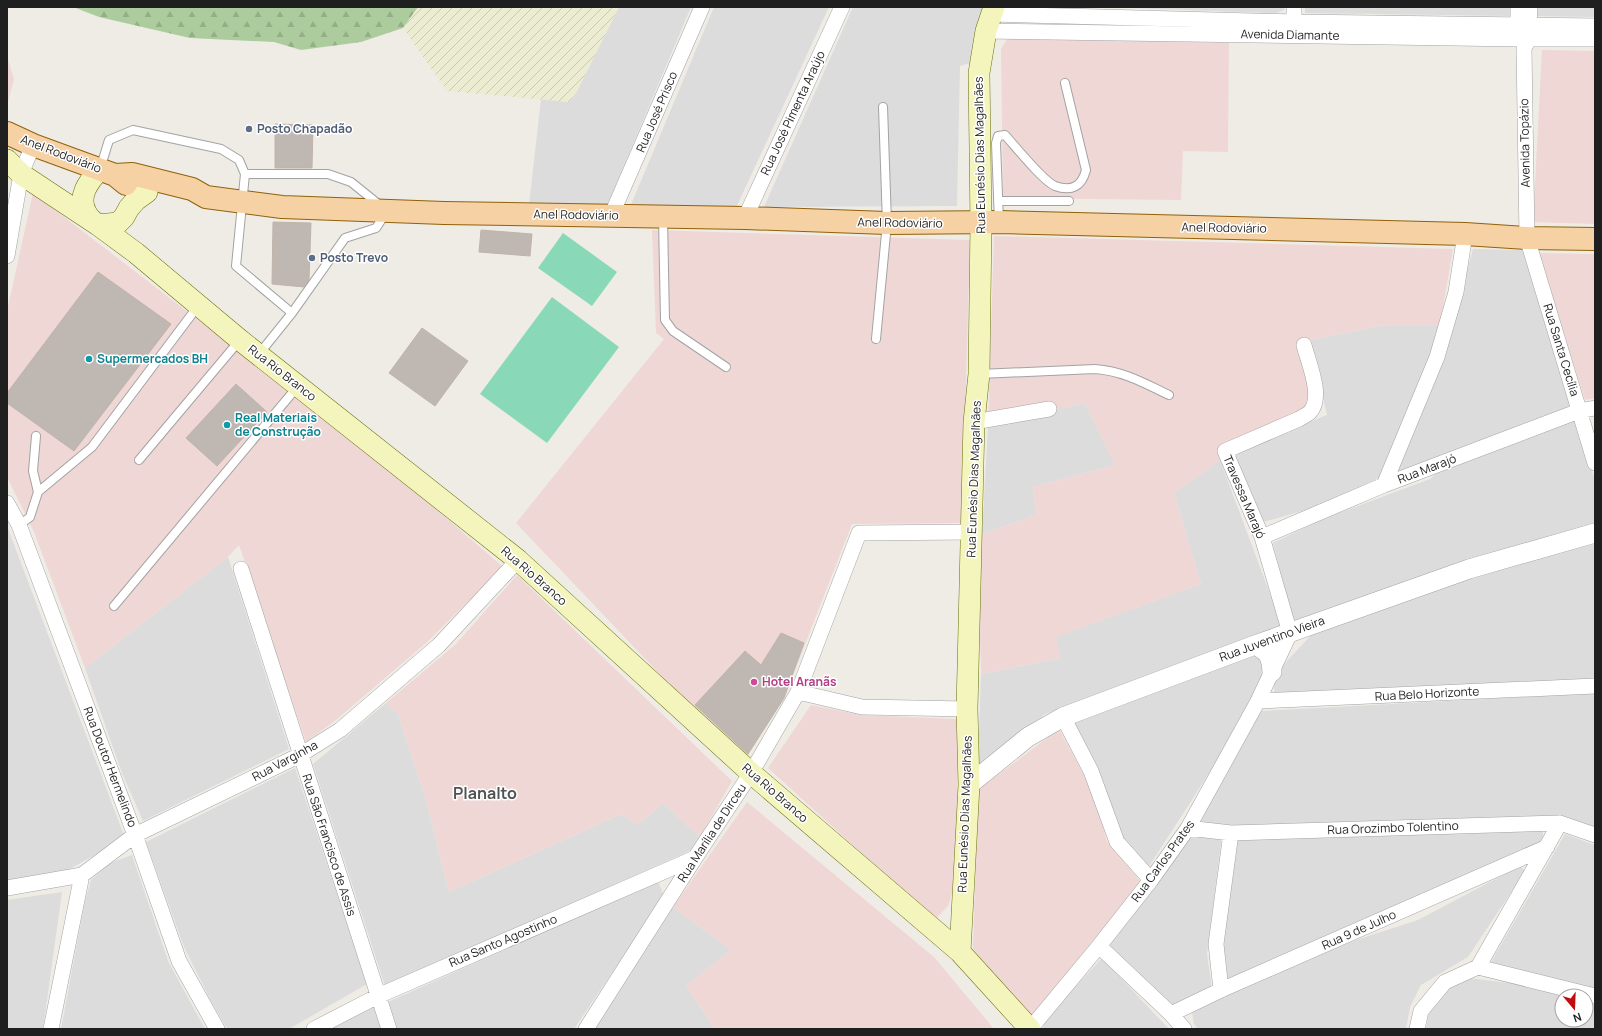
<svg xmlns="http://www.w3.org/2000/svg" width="1602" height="1036" viewBox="0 0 1602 1036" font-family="Manrope,sans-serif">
	<defs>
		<pattern id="farmland-furrows" width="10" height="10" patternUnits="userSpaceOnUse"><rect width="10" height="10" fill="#ebecd2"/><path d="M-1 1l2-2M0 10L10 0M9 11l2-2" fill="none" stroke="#c9cab4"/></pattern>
		<pattern id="forest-firs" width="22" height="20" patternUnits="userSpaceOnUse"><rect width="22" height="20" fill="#accc9d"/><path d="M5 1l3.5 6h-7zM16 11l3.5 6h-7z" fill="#94af87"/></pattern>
	</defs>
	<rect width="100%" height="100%" fill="#efece6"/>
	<!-- residential -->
	<path fill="#dddcdc" d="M619,7H691L606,208L529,205L541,99L569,102L577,91Z
		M714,7H829L735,210L630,207Z
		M853,7H986L974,62L960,66L957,206L764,207Z
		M1101,7H1284V10L1275,13Z
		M1305,7H1510V16L1305,13Z
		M1535,7H1595V17L1534,16Z
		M1473,249L1522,250L1573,406L1393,475L1446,351Z
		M1440,325L1434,351L1381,477L1316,507L1260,523L1232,454L1327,415L1310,340L1381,326Z
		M1085,403L1115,465L1033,487L1036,515L982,534L988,427Z
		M1575,418L1595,481V526L1294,623L1273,543L1323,519L1430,479L1438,471Z
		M1220,460L1282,626L1045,714L990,761L978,764L981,674L1061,658L1055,637L1201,584L1174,493Z
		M7,526L125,838L66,871L7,881Z
		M1595,542V681L1275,695L1273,680L1285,663L1316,630L1510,565Z
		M228,557L289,749L143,821L122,773L85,668Z
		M1253,653L1266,661L1265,674L1222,753L1148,868L1128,847L1121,833L1074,723L1077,719Z
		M1595,693V829L1563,820L1196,826L1261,711Z
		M386,703L398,714L426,800L449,892L621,814L638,825L663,803L700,837L694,849L385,986L313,764Z
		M295,768L367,984L289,1029H227L211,1001L184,947L146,842Z
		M1538,826L1543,833V840L1528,851L1229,980L1223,965L1225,923L1228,884L1238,840Z
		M1565,834L1595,845V990L1491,962Z
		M1193,835H1222L1207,954L1212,988L1172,1008L1109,946Z
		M132,855L168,961L205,1029H61L85,901L91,880L110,863Z
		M1520,866L1525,871L1468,957L1421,985L1410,1007L1406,1029H1198L1194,1024L1192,1011L1270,975L1356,940L1418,920Z
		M658,881L664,896L574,1029H397L388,1002Z
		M62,892L43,1029H7V900Z
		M673,907L731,950L686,986L715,1029H593Z
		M1102,958L1169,1029H1043L1045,1020Z
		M1469,978L1532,986L1568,996H1562V1020H1586V1001L1595,1004V1029H1426L1430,1007L1446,988Z
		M373,1005L381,1029H327Z"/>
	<!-- commercial -->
	<path fill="#efd7d6" d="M1008,37L1229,43L1228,152L1183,151L1181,200L1003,198L1001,49Z
		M1542,50L1595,51V224L1533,222Z
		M7,56L14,79L7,106Z
		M33,193L366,449L503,567L426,643L336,720L306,742L239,545L228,557L85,668L34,532L7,477V311Z
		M652,230L970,240L962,523L852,524L784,698L747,756L692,708L516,523L664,339L656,333Z
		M994,236L1453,249L1440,325L1381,326L1310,340H1297L1312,397L1305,410L1218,447L1220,460L1174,493L1201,584L1056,637L1061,658L981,674L979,582L982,534L1036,515L1033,487L1115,465L1085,403L988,427Z
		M1539,253L1595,254V398L1585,400Z
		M517,575L732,781L700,837L663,803L638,825L621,814L449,892L426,800L398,714L386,703L456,644Z
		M811,705L861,715L957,719L958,875L948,906L935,920L768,768Z
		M1059,729L1095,796L1107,842L1141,882L1031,1016L973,949L978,790Z
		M747,802L934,957L994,1029H715L686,986L731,950L673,907Z"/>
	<!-- farmland -->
	<path fill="url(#farmland-furrows)" d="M418,7H619L577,91L569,102L447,91L403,28Z"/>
	<!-- forest -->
	<path fill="url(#forest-firs)" d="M73,7H418L403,28L361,42L301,50L274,42L190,38L99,17Z"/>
	<!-- pitch -->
	<path fill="#89d9b9" d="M563,233L617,272L592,306L538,268Z
		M552,297L619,347L547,443L480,394Z"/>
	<!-- building -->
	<path fill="#bfb8b2" stroke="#c0b3a9" d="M275,124L313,125L312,168H275Z
		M273,222L311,223L309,280L304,287L272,284Z
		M481,230L532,234L530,256L479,252Z
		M98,272L171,324L74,451L7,403V393Z
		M422,328L468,361L435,406L389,373Z
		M236,384L267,412L217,466L186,438Z
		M781,633L804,643L784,698L748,754L695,705L745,651L761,665Z"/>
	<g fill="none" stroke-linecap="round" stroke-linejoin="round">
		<defs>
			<path id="service" d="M100,169L109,140L133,130L221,149L239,160L245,174L236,266L292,313
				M245,174H328L351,182L387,211L376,228L345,238L292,313L259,354
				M998,201H1069
				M663,218L665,320L673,331L726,367
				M999,222L996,143L998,136L1005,135C1015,146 1043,181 1055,186C1072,192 1082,186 1086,170L1065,83
				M876,339L887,223L883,107
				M980,374L1095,369C1123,371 1144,383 1169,395
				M36,436L33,471L38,492
				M139,460L239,341
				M19,525L30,517L38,492L92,447L198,306
				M114,606L298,386"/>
			<path id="minor" d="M1518,7V34
				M1530,7L1528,40L1524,49L1527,238L1595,463
				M990,14L1294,22L1595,26
				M1294,30V7
				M986,31L1519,39H1595
				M611,216L702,7
				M745,218L842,7
				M7,256L21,174L33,145
				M974,422L1049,409
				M1384,485L1437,357L1456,292L1465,234
				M7,503L19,525L135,835L179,961L217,1029
				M1262,537L1384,485L1579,411L1595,408
				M241,569L389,1029
				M798,692L862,707L967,709
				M1258,701L1595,686
				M1063,717L1091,771L1117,842L1151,880
				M1188,828L1231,833L1560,823L1595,835
				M7,888L82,875L135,835L300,755L340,730L439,645L518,560
				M1099,946L1171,1014L1184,1029
				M1478,967L1595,996
				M1221,990L1216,944L1231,833
				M1171,1014L1221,990L1547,847
				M51,1029L82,875
				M314,1029L378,996L695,858
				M586,1029L695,858L751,773L798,692L859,533L971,532
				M1030,1029L1099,946L1151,880L1188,828L1258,701L1290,633L1262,537L1225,451L1299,419C1302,417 1307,415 1310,412C1324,397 1308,362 1304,345
				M1417,1029L1421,1011L1445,982L1478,967L1560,823"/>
			<path id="tertiary" d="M1255,645C1269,652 1271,657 1272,672
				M969,785L1028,737L1063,717L1255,645L1469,569L1595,533"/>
			<path id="secondary" d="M7,160L21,174L98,225L136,253L240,340L518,560L751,773L960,952L1030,1029
				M100,169C89,181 76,197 87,214C89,218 94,222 98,225L118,223L124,217L129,208L136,200L147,192
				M960,952L969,785L967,709L974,422L979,374L981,224L979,73L986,31L994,7"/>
			<path id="primary" d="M7,133L33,145L115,175L126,184
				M115,175L132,174L192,189L206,197L282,207L444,213L745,218L887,223L999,222L1465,234L1527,238L1595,239"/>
		</defs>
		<!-- service casing -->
		<use href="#service" stroke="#a3a3a3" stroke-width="10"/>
		<!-- minor casing -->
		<use href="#minor" stroke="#a3a3a3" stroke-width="16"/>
		<!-- tertiary casing -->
		<use href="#tertiary" stroke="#a3a3a3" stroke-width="20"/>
		<!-- secondary casing -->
		<use href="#secondary" stroke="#67700c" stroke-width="22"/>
		<!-- primary casing -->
		<use href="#primary" stroke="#90610a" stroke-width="24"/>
		<!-- service -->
		<use href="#service" stroke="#fff" stroke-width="8"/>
		<!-- minor -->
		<use href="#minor" stroke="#fff" stroke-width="15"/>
		<!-- tertiary -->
		<use href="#tertiary" stroke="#fff" stroke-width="19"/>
		<!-- secondary -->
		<use href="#secondary" stroke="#f4f5bd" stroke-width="21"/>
		<!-- primary -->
		<use href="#primary" stroke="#f6d1a4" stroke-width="22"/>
	</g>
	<!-- markers -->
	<g fill="#5c6f8a" stroke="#fff" stroke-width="1.5">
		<circle cx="249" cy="129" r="4"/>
		<circle cx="312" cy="258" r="4"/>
	</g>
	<g fill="#0f9aa8" stroke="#fff" stroke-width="1.5">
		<circle cx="89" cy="359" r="4"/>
		<circle cx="227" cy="425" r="4"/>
	</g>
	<circle fill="#d1479c" stroke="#fff" stroke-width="1.5" cx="754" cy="682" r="4"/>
	<g text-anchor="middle" stroke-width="3" stroke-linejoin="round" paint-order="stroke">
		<!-- street labels -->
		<g font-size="12" fill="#1f1f1f" stroke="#fff">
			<text transform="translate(1290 35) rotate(1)" y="4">Avenida Diamante</text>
			<text transform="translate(657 112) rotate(-67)" y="4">Rua José Prisco</text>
			<text transform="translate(793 113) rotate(-65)" y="4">Rua José Pimenta Araújo</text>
			<text transform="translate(1525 143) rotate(-91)" y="4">Avenida Topázio</text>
			<text transform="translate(61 154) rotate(21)" y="4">Anel Rodoviário</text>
			<text transform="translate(980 155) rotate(-91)" y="4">Rua Eunésio Dias Magalhães</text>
			<text transform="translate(576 215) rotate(1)" y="4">Anel Rodoviário</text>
			<text transform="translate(900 223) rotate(1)" y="4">Anel Rodoviário</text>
			<text transform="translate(1224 228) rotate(1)" y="4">Anel Rodoviário</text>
			<text transform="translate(1561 350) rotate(73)" y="4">Rua Santa Cecília</text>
			<text transform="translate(282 373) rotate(38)" y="4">Rua Rio Branco</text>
			<text transform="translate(1427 469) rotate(-21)" y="4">Rua Marajó</text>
			<text transform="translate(974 479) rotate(-88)" y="4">Rua Eunésio Dias Magalhães</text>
			<text transform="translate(1244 497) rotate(67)" y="4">Travessa Marajó</text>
			<text transform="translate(534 576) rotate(41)" y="4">Rua Rio Branco</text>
			<text transform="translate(1272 639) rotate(-20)" y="4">Rua Juventino Vieira</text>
			<text transform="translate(1427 694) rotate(-3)" y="4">Rua Belo Horizonte</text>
			<text transform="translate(285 761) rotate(-28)" y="4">Rua Varginha</text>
			<text transform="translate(110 767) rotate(69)" y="4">Rua Doutor Hermelindo</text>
			<text transform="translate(775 793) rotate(41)" y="4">Rua Rio Branco</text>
			<text transform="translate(965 814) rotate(-88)" y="4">Rua Eunésio Dias Magalhães</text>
			<text transform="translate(1393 828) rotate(-2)" y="4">Rua Orozimbo Tolentino</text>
			<text transform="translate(712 833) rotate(-57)" y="4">Rua Marília de Dirceu</text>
			<text transform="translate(329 845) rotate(72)" y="4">Rua São Francisco de Assis</text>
			<text transform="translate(1163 861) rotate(-54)" y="4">Rua Carlos Prates</text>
			<text transform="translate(1359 930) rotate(-24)" y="4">Rua 9 de Julho</text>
			<text transform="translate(503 941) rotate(-23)" y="4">Rua Santo Agostinho</text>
		</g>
		<!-- service labels -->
		<g font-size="12" font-weight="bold" fill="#4e5e75" stroke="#fff" text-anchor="start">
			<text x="257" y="133">Posto Chapadão</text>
			<text x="320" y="262">Posto Trevo</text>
		</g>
		<!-- culture labels -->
		<g font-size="12" font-weight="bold" fill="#0d838f" stroke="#fff" text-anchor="start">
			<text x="97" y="363">Supermercados BH</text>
			<text x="235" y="422">Real Materiais<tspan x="235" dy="14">de Construção</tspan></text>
		</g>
		<!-- hotel labels -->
		<g font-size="12" font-weight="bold" fill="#b23c85" stroke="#fff" text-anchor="start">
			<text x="762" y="686">Hotel Aranãs</text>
		</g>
		<!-- district labels -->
		<g font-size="16" font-weight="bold" fill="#525252" stroke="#fff">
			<text x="485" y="799">Planalto</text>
		</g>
	</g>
	<!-- border -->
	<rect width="1602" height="1036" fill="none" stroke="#1f1f1f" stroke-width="16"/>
	<!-- north arrow -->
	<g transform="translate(1574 1008) rotate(161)"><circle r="19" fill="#ffffff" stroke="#a5a5a5"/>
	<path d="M0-3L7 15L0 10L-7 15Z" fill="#c10d10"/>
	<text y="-6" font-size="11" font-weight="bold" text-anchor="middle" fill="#1f1f1f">N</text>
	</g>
</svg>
